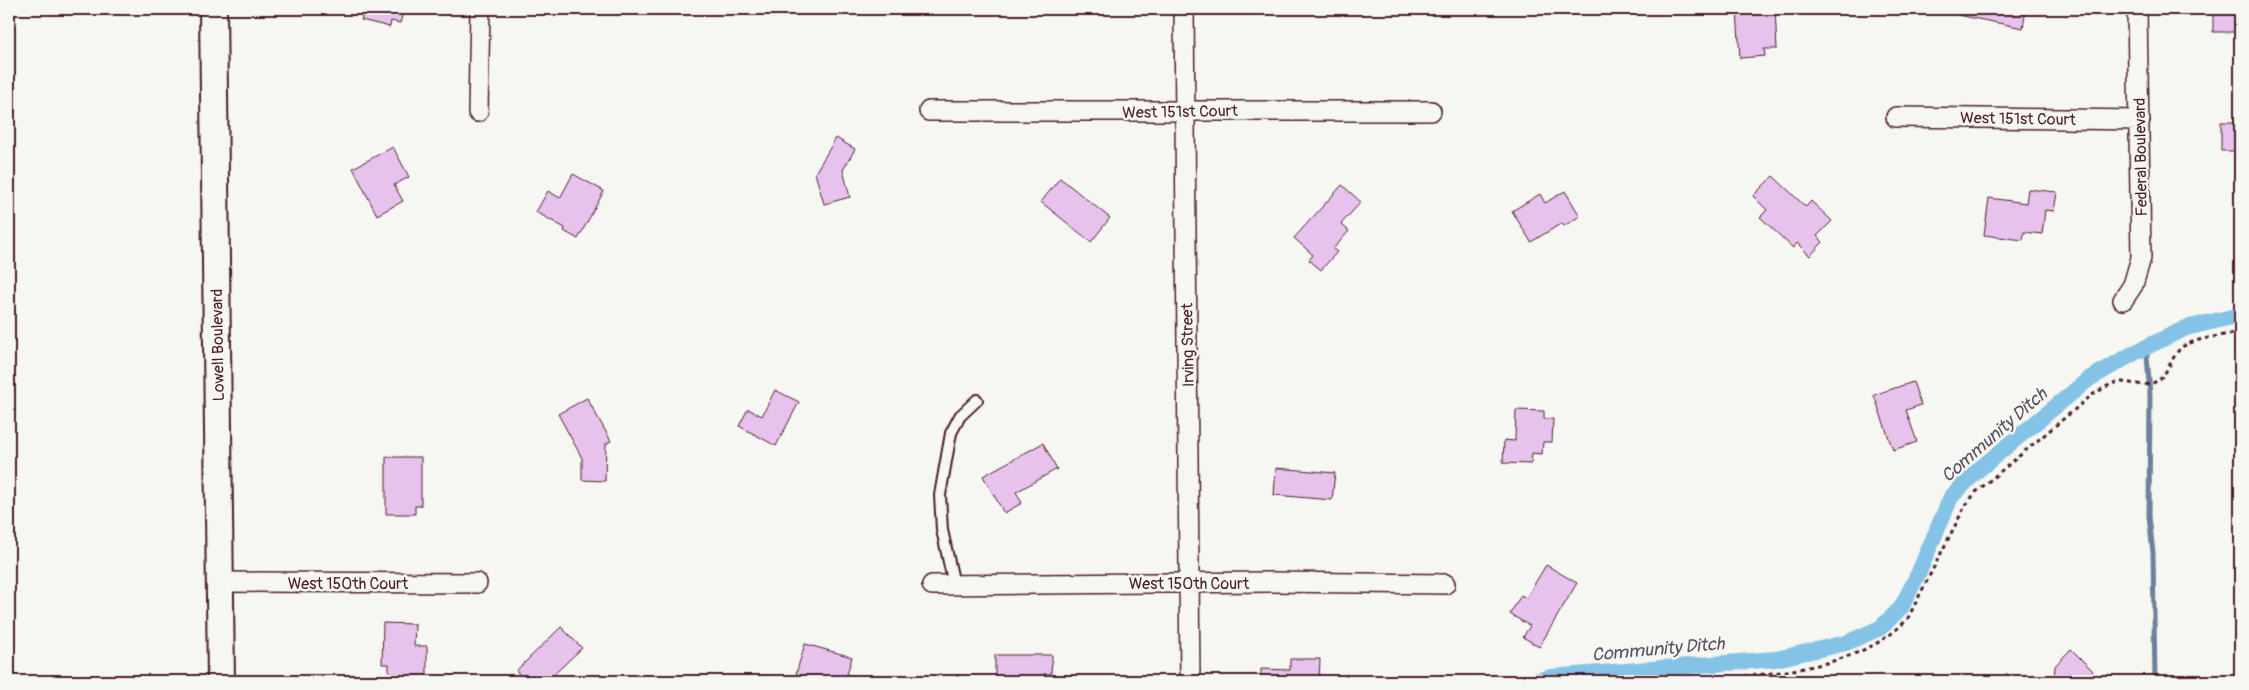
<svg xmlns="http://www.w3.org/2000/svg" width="2249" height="690" viewBox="0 0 2249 690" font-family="Pangolin,sans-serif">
	<rect width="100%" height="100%" fill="#f6f6f2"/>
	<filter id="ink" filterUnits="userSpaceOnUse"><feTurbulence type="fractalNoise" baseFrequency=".02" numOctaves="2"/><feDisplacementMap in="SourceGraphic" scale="10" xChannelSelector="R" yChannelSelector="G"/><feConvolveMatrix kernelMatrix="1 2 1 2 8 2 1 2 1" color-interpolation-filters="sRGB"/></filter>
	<g filter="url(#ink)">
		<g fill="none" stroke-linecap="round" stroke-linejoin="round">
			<!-- stream -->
			<path stroke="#6d819b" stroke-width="5" d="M2149,345L2147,355L2150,396L2149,516L2153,553L2155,681"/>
			<!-- canal -->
			<path stroke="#84c3e5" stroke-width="16" d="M1536,681L1551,677L1776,659L1846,643L1880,628L1901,608L1919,572L1951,497L1978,470L2089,379L2136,352L2186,328L2240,315"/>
		</g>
		<!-- building -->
		<path fill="#e7c2ed" stroke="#4a1f2b" d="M360,9H404L400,23L391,21L390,27L361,20L363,14L360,13Z
			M1737,9H1775L1777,49H1764L1765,56L1740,58Z
			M1958,9H2026L2023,28L1958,15Z
			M2222,9H2240V32H2213V11L2222,12Z
			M2221,122H2240V151H2221Z
			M836,138L855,149L843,170L850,197L824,204L815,173Z
			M393,147L409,177L394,185L403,201L377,215L353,168Z
			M573,174L604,191L578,239L564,231L565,228L536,212L548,191L560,198Z
			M1773,176L1806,207L1811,201L1832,221L1817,236L1823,242L1810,256L1797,243L1793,248L1760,217L1767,210L1753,196Z
			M1060,178L1110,218L1091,242L1041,202Z
			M1342,185L1361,202L1341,224L1349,231L1333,249L1337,252L1321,270L1309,260L1313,255L1294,238Z
			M2028,189L2057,192L2054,211L2045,210L2042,234L2024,232L2023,240L1984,235L1989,198L2026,203Z
			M1565,191L1580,216L1564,226L1562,223L1531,242L1512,211L1540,194L1545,203Z
			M1913,382L1921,405L1906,410L1917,442L1893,450L1874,395Z
			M775,390L799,402L776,446L739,426L748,409L762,416Z
			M587,398L611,441L606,444L605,481L582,480V458L558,414Z
			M1516,410L1544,411V419H1553L1552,442H1543L1542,454L1532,453L1531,464L1503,463L1504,440L1515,441Z
			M1043,443L1057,469L1016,492L1022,503L1004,513L983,476Z
			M386,457H421V506H415V514H386Z
			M1276,468L1335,473L1332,500L1274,495Z
			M1546,565L1577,583L1539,647L1523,637L1530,626L1510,614L1521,595L1526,598Z
			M383,623L415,624L414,646H427V677L389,676V664H382Z
			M561,627L582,648L547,681H527L516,671Z
			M805,644L852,657L845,681H823L796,674Z
			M2071,649L2093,671L2083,681H2054L2055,666Z
			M995,655H1052L1051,674H1044V681H995Z
			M1290,659H1320L1319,681H1261V669L1290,670Z"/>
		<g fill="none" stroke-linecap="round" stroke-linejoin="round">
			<defs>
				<path id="service" d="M954,585L942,530L940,495L951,433L960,416L977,400"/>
				<path id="minor" d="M1184,9L1190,681
					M929,111H1431
					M478,112L480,9
					M1896,117L2140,120
					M2123,300L2133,285L2141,258L2137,9
					M220,582L477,583
					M932,585L1271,582L1445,584"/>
				<path id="secondary" d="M213,9L221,681"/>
			</defs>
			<!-- service casing -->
			<use href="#service" stroke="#4a1f2b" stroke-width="14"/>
			<!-- minor casing -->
			<use href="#minor" stroke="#4a1f2b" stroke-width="22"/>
			<!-- secondary casing -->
			<use href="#secondary" stroke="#4a1f2b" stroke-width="30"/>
			<!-- path -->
			<path stroke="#4a1f2b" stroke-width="3" stroke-dasharray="4 4" stroke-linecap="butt" d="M1689,681C1756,675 1862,672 1908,618L1965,506L1976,492L2092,395C2101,390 2110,383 2120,382C2132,382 2144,388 2155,382C2168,376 2170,358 2181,348C2191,339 2226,335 2240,332"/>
			<!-- service -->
			<use href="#service" stroke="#f6f6f2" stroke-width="10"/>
			<!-- minor -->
			<use href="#minor" stroke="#f6f6f2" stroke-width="19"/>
			<!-- secondary -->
			<use href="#secondary" stroke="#f6f6f2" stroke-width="26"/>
		</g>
	</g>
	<g text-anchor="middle" stroke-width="5" stroke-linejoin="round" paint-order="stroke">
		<!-- street labels -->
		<g font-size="16" fill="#4a1f2b" stroke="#f6f6f2">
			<text transform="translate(1180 111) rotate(-1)" y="6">West 151st Court</text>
			<text transform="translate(2018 118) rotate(1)" y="6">West 151st Court</text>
			<text transform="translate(2140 157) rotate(-91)" y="6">Federal Boulevard</text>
			<text transform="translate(217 345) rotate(-91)" y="6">Lowell Boulevard</text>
			<text transform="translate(1187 345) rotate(-91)" y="6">Irving Street</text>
			<text x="348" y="589">West 150th Court</text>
			<text x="1189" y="589">West 150th Court</text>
		</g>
		<!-- water labels -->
		<g font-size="18" font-style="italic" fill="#5b5063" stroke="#f6f6f2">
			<text transform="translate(1994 435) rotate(-41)" y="6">Community Ditch</text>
			<text transform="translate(1658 649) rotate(-5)" y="6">Community Ditch</text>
		</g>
	</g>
	<!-- margin -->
	<rect width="2249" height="690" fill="none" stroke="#f6f6f2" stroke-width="30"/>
	<rect x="15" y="15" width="2219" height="660" fill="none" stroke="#4a1f2b" stroke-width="2" filter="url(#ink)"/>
</svg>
